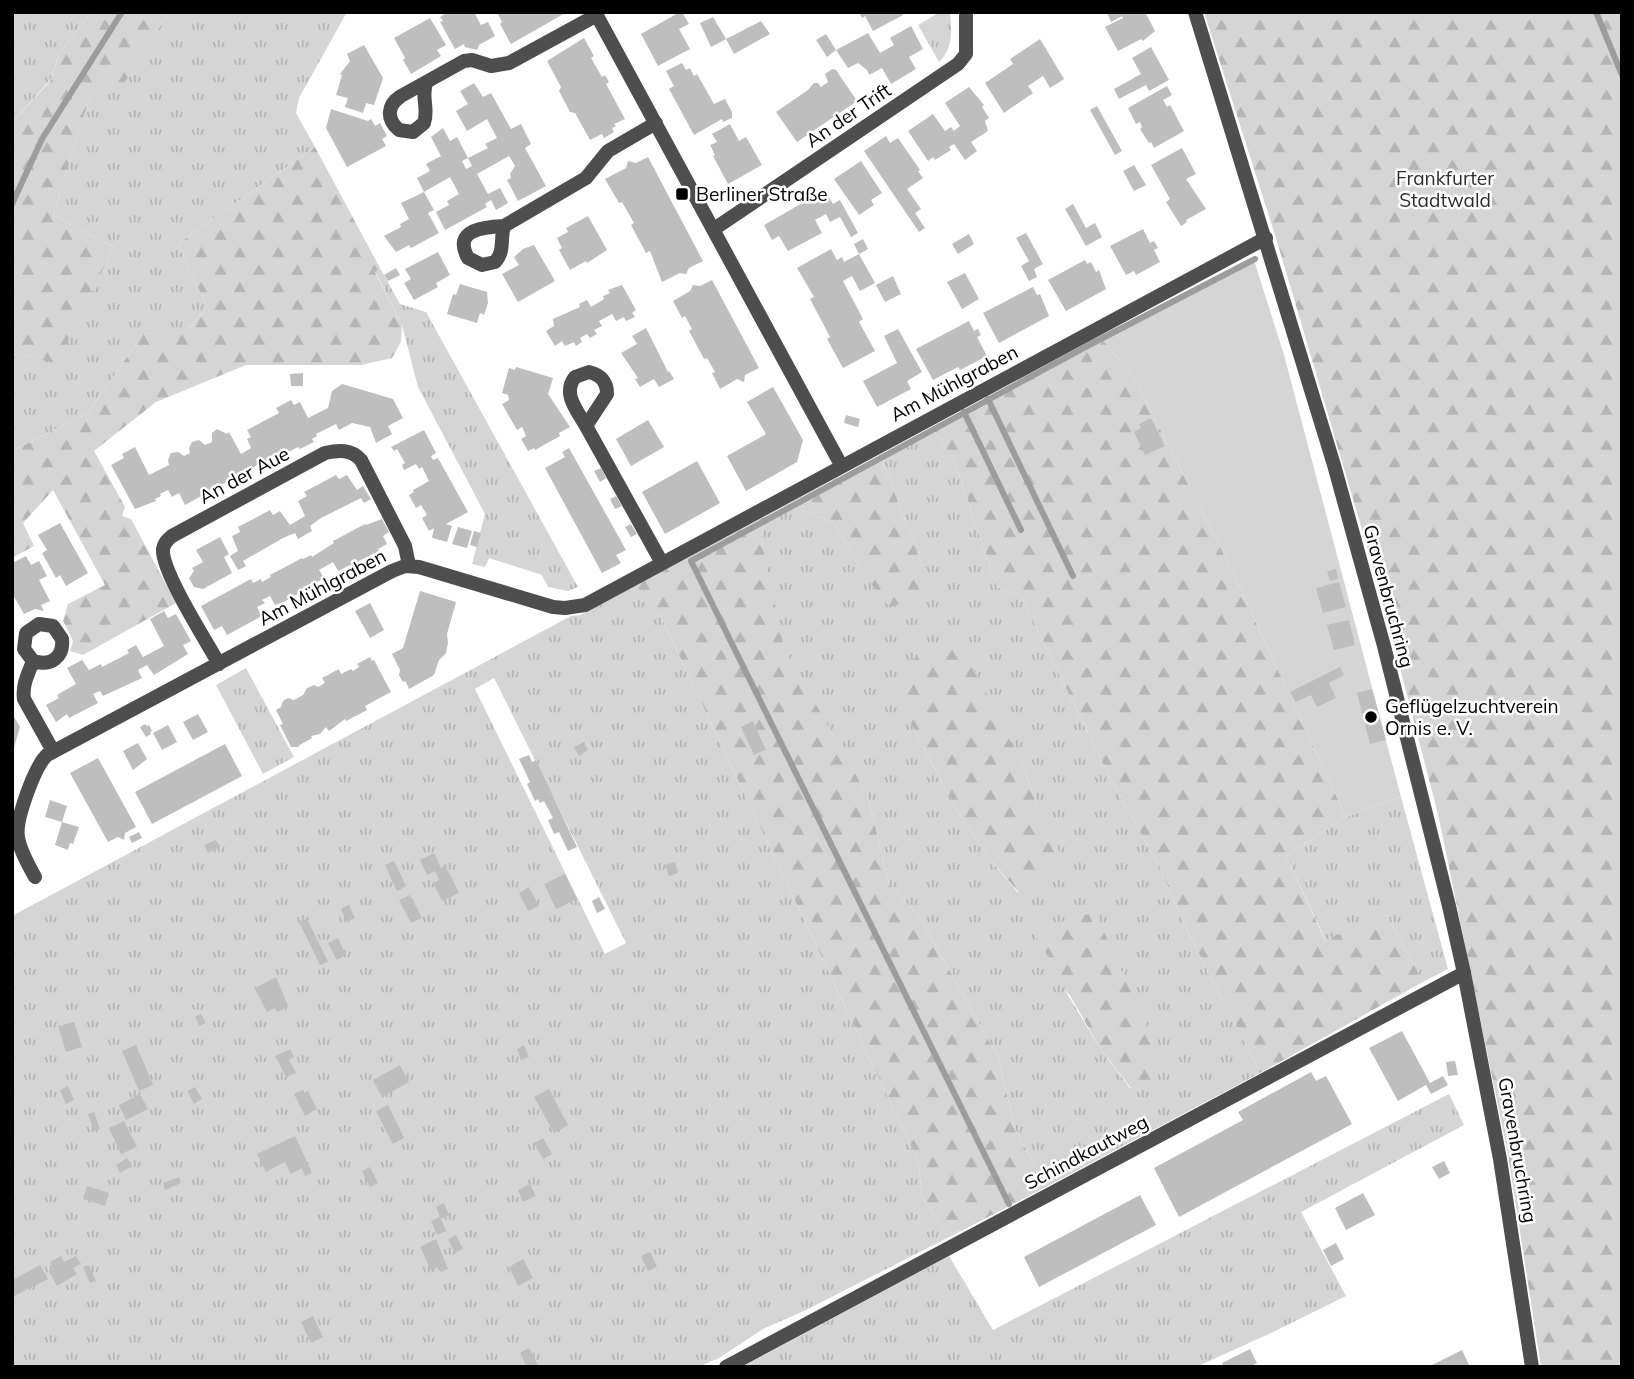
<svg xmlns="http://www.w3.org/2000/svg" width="1634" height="1379" viewBox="0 0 1634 1379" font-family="Mulish,sans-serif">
	<defs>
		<pattern id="grass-tufts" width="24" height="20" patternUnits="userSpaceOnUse" patternTransform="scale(1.75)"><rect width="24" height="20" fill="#d5d5d5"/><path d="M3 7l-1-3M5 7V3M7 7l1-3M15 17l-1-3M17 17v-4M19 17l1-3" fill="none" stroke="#b5b5b5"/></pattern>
		<pattern id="forest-firs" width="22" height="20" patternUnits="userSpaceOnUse" patternTransform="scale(1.75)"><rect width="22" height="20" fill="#d5d5d5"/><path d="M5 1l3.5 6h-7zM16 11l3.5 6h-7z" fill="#b5b5b5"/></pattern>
	</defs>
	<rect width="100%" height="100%" fill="#fff"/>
	<!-- grass -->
	<path fill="url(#grass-tufts)" fill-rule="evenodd" d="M12,12H91L59,54L51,79L12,123Z
		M169,12H347L299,98L296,113L315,147L178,244L207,307L189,329L143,334L88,413L12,451V354L57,362L114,247L53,215L94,82L122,86Z
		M940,12H950C952,30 953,49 939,62L918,25Z
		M380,268L400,304L426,312L578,587L568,591L548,587L542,575L489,558L485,567L472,564L485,514L418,387L402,325L375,271Z
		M932,427L955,462L997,587L1021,596L1109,776L1161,870L1185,926L1260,1073L1046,1187L1015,1129L998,1057L919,916L889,884L868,796L783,648L761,537L766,516L786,505L834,523L861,570L923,567L880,455ZM911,724L1021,762L1039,809L1018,893L988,857L956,809ZM1065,990L1154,1081L1130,1088L1101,1050Z
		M631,588L661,617L918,1161L922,1196L946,1234L961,1231L806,1310L763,1329L719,1358L698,1367H14L12,916L571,616L580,615ZM494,678L626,943L605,954L475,689Z
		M246,668L294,757L263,774L216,685Z
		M1401,797L1448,969L1423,982L1387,915L1326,941L1286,856L1346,817Z
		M1449,1094L1464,1125L1301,1212L1346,1296L1271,1333L1196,1367H742L949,1256L993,1330Z"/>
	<!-- forest -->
	<path fill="url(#forest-firs)" d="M91,12H169L122,87L94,83L53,215L114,247L57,363L12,354V123L51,80L59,54Z
		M1204,12H1622V1367H1541L1508,1154L1438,814L1378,584L1276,238Z
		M315,147L380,268L375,272L402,325L401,342L392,358L361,365H246L156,402L94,451L125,507L122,516L131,519L176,603L83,655L70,651L73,641L63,621L68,604L105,585L53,490L23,523L34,546L12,558V451L88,413L143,334L190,328L207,307L178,244Z
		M1100,336L1135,380L1230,566L1346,817L1286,856L1325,940L1387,915L1423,982L1260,1073L1185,926L1161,870L1109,776L1021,596L997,587L955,462L932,427Z
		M880,455L923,567L917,599L889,607L861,570L834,523L786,505Z
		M766,516L761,537L784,648L868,796L889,884L919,916L998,1057L1015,1129L1046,1187L961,1231L946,1234L922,1196L918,1161L661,617L631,588Z
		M945,640L970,661L1021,762L1039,809L1061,855L1019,893L988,857L956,809L911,724L899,667Z
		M1095,912L1155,1044L1154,1081L1131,1088L1101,1050L1033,930Z"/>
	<!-- garden -->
	<path fill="#d5d5d5" d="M1253,257L1284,355L1401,797L1346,817L1230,566L1135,380L1100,336Z"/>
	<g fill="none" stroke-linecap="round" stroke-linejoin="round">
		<!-- stream -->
		<path stroke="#9c9c9c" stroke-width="6" d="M1596,12L1622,75
			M12,204L42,139L122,12
			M988,399L1073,576
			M964,412L1021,530
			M1009,1204L691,561L1091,344L1255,259"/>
	</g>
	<!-- building -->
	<path fill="#bebebe" d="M448,12H474L481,25L488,22L495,36L479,45L477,50L465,47L464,44L455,49L440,22L443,21L440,17Z
		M497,12H567L511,44L500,24L502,22Z
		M680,12H682L689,24L679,29L690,49L658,66L641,34Z
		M859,12H902L903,15L873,31L865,16L862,18Z
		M1107,12H1145L1155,31L1143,41L1141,39L1118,51L1105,27L1123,18L1122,16L1111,22Z
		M713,17L726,39L711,47L700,23Z
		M430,18L446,45L437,50L441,56L411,74L403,60L405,58L394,38Z
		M761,21L770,34L734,54L726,39Z
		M911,26L923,49L909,57L916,69L891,84L882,68L869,75L867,70L858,63L848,68L836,50L868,33L880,53L894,45L890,38Z
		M826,34L836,50L827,57L816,40Z
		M584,38L594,56L591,58L602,77L605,75L609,82L606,84L625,119L614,124L616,126L612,128L614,132L604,138L602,134L590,140L575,113L570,112L559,91L561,87L547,61Z
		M1040,39L1064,79L1050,88L1043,76L1028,86L1033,93L1004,113L985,83L1013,64L1010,59Z
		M364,45L383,78L374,105L366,103L363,113L345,107L348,98L336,95L342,75L340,74L350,61L347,54Z
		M1151,47L1169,80L1149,91L1146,85L1119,99L1114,89L1141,74L1132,58Z
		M682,63L686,70L690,68L694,76L697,74L714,104L725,99L732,112V118L723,122L722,119L694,135L669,89L674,86L666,71Z
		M832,69L836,70L857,101L797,142L776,112L808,90L814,83H818L821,87L828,82L825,74Z
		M474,83L483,97L491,93L511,129L521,124L531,144L525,148L546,186L518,201L507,180L511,178L510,174L515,166L509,156L477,174L488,194L500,188L508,203L496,210L491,200L485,204L487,207L445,230L436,212L449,205L447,201L459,194L450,177L424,192L417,178L430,171L426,164L441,156L431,137L443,128L450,141L457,137L468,158L462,161L466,169L472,166L468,158L488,148L485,144L497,138L487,119L467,131L456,111L468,104L460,91Z
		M1167,86L1172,95L1163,100L1167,107L1170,105L1184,131L1154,148L1151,142L1149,143L1140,129L1142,127L1140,122L1136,124L1128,108Z
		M969,87L984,105L982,107L989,118L985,121L988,131L971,142L977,151L965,160L954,144L949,147L951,150L935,160L933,157L928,161L908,131L933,114L945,131L951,127L954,131L960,126L945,103Z
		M1097,106L1122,151L1115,155L1090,110Z
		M331,109L368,121L371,119L375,126L380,123L387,136L382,139L386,146L347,167L326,128Z
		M730,124L739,141L746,137L762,165L728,184L713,156L715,155L710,145L717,142L712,134Z
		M886,136L890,143L898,138L920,170L918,171L923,178L907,189L921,209L915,213L925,228L919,232L864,151Z
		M1182,148L1196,174L1186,179L1206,209L1186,220L1187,222L1181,226L1166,202L1170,199L1151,165Z
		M648,157L703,261L689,268L686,274L680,273L662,282L650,251L646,253L631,225L634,223L622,202L619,203L605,179L626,168L628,161L636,163Z
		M861,161L882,193L871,200L874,205L859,215L834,179Z
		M1134,165L1146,185L1134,191L1123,171Z
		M825,190L833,204L840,200L858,233L851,237L840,217L830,222L826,214L815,220L822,233L788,251L779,236L772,240L764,225Z
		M424,192L434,210L428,213L439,233L411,248L409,245L396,252L384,236L401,227L400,224L409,219L401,203Z
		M1073,204L1086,228L1095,223L1102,237L1086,246L1065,209Z
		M588,216L607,250L587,263L586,261L570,270L559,250L562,248L557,238L568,232L566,228Z
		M1143,229L1150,243L1154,241L1158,248L1154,250L1160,262L1136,275L1134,271L1126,275L1110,246Z
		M1026,233L1043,264L1034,269L1037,277L1029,281L1021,266L1029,261L1016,238Z
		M969,234L974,244L958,254L952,244Z
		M863,239L868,249L859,254L875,283L860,291L852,276L843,281L863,319L859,322L875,351L843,368L827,339L830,337L810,299L814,297L797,268L831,249L837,260L842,257L844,262L859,254L854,244Z
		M534,245L555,281L518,302L502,274L519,265L514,257L523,249Z
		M438,252L450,275L436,283L438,287L414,300L404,283L411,279L405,269Z
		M1085,260L1087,264L1091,262L1096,272L1099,270L1106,289L1066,311L1048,280Z
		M396,268L400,275L388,281L384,275Z
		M965,273L979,299L962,309L947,282Z
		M893,276L901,294L885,302L876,285Z
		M712,280L759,368L745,375L744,382L737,379L720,389L712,373L715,372L707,358L704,359L689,331L692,329L685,316L682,318L673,301L690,291L693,285L700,286Z
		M460,284L487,292L488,303L484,315L480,313L477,323L447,314L453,294L456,295Z
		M622,285L636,310L632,313L635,317L626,321L624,317L616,321L612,314L599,321L602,326L594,330L597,334L590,338L587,334L580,338L582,342L576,346L574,342L565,346L562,341L555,346L546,331L554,326L553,319L580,307L579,304L587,300L591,307L604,299L603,296L610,293L608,290Z
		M1033,287L1037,295L1040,294L1049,316L999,343L983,313Z
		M969,321L974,331L978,329L981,335L977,337L987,356L960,370L958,367L933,380L916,349Z
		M646,328L668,372L669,371L674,379L659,387L654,379L640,387L635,379L638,378L621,353L637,344L632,336Z
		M898,329L922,372L907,381L911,389L877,407L863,381L897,363L884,336Z
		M516,367L553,378L548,394L570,427L559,433L560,436L535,450L534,448L528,451L521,439L526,436L522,427L517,430L502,404L509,400L508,395L502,393L509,368L515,370Z
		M303,373V386H291L290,374Z
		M342,384L393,399L403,418L388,426L392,434L376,443L370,427L352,423L339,430L336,424L316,434L317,436L312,439L314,442L300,449L298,447L265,464L263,462L185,505L179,493L172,497L168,490L160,494L161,496L155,499L156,501L135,509L111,465L124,458L122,454L135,447L149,475L169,465L168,460L171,453L178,452L184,456L190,453L189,448L192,442L199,440L205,445L212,442V433L217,429L227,434L229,432L241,454L251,448L247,439L251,437L247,430L279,413L276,408L291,400L294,405L300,402L308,418L328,408L332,391Z
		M773,387L803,440L797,462L746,491L727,456L766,434L747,402Z
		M846,415L860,419L858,427L844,423Z
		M1151,418L1165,446L1145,455L1134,432L1141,428L1139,424Z
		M648,420L664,447L631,466L616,439Z
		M424,430L436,453L431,456L433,460L438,458L468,512L446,524L452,526L447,542L432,538L434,528L429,531L422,518L427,515L421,505L416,508L409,495L414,492L413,490L429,481L422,467L419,469L416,464L404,470L402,465L405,463L397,449L394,451L391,447Z
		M569,448L626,550L616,555L621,563L602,573L545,468L565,457L562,452Z
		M697,461L720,503L665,534L642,492Z
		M601,468L606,478L600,482L594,471Z
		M336,475L339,479L347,475L357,490L363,486L371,499L364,503L361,498L321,518L310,526L312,531L298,539L295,533L283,538L243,561L246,566L238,570L230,556L238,551L232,536L240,532L238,527L270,510L273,515L280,511L290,525L305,516L298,501L307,496L304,492Z
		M616,496L622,506L615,509L610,499Z
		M382,519L389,532L383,536L387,544L378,549L379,551L338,571L333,562L319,570L324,578L284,602L275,605L270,596L262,600L265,603L257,607L262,616L227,635L222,626L214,630L201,606L251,579L253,583L261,579L262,582L271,577L270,575L302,558L303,559L311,555L312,557L334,543L333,541L365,524L366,525Z
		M60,523L88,573L66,586L60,575L56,578L42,553L47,550L38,535Z
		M631,524L637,534L631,537L625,527Z
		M458,527L472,531L467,548L452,544Z
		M474,531L481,533L477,547L470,545Z
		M220,537L229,554L224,557L232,573L203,589L194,587L189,578L194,571L192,568L203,562L196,550Z
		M26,556L31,565L39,561L47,576L39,580L50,601L41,605L44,611L35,609L24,614L12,593V563Z
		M1336,569L1338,579L1330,581L1327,572Z
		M1339,582L1346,607L1323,613L1316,588Z
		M420,591L456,602L447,634L448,643L446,653L439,660L434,675L409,689L406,682L402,681L399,675L400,670L392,654L403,648Z
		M370,603L384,630L370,638L355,611Z
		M164,611L168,618L176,614L191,641L183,645L188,654L154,675L147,665L138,670L142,678L103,696L100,691L93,694L98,703L69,718L67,714L56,722L46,705L59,698L57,695L76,684L67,668L82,660L89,670L101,664L102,667L129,653L127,650L136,645L143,657L164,646L150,619Z
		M1349,620L1355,645L1334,650L1327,625Z
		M370,657L372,661L374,660L391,692L365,706L367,710L346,721L345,719L329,731L326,727L320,734L311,736L312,738L298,746L299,747H291L280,725L283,724L276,710L281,707L283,701L288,698L294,700L303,695L307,688L314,685L318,687L325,683L322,678L339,669L341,674L351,669L353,671L359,667L357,664Z
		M1340,667L1344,675L1329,683L1336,698L1317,707L1311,695L1296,702L1290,692Z
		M1372,689L1386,740L1370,744L1357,693Z
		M12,713L20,727L13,751H12Z
		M198,714L208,732L193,740L183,722Z
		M753,721L766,750L754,755L741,727Z
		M145,724L147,726L149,725L152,731L150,732L151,734L146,737L140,727Z
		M168,725L177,742L162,750L153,733Z
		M584,742L588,750L579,756L574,747Z
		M138,743L147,759L133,770L123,751Z
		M225,744L242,776L152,824L135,792Z
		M529,755L532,762L536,760L577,847L568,851L559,832L554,834L548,820L553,818L544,801L540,803L538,799L535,801L527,784L530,782L519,759Z
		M98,758L136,827L125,833L124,840L118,837L108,842L70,773Z
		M50,800L67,806L62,822L45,817Z
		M62,822L79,827L73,844L70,843L68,850L55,845Z
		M139,832L142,838L132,843L129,837Z
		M216,840L220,847L208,853L204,845Z
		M434,853L441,868L444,866L450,874L459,893L442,901L433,883L439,880L435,871L427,875L420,860Z
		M394,861L406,886L397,891L385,865Z
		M675,862L678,873L669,876L665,865Z
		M565,874L577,899L556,909L544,884Z
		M529,887L539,906L528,911L519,893Z
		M410,895L422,918L411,923L399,900Z
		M599,897L605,909L597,913L592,901Z
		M349,905L355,918L347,922L341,909Z
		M307,919L328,962L320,965L299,922Z
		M338,938L346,955L337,960L328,943Z
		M276,977L288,1006L277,1012L275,1008L267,1012L255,988Z
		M201,1014L206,1023L199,1026L195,1017Z
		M74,1022L82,1047L66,1052L58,1026Z
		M1402,1031L1430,1083L1443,1076L1448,1085L1431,1094L1426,1085L1398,1101L1369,1048Z
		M136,1045L153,1085L139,1091L122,1051Z
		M524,1045L529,1057L521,1060L517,1049Z
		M290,1049L294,1057L289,1060L296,1073L286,1077L275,1056Z
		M1455,1061L1458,1075L1448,1076L1446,1062Z
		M400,1065L409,1082L382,1097L373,1080Z
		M1311,1072L1316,1081L1326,1076L1352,1124L1179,1217L1154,1168L1243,1120L1238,1112Z
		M68,1086L74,1100L66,1104L60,1090Z
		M195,1087L202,1099L194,1104L187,1091Z
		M549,1089L568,1125L554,1133L534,1097Z
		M303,1090L304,1093L308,1091L317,1109L305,1116L294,1094Z
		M140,1094L148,1109L126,1120L119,1105Z
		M388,1105L404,1138L393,1144L376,1111Z
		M94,1112L100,1129L94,1131L88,1114Z
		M124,1121L137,1147L121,1154L109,1128Z
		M295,1136L312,1173L305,1176L302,1168L291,1174L285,1162L266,1172L257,1154Z
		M543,1138L552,1154L543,1159L534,1143Z
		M127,1158L132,1166L120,1173L116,1165Z
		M1444,1161L1450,1173L1439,1179L1432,1167Z
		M370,1167L378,1183L370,1187L362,1171Z
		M179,1177L181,1183L165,1190L163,1183Z
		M530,1184L536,1196L523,1202L518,1190Z
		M87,1186L109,1193L105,1206L83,1199Z
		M1363,1193L1375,1215L1346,1230L1335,1208Z
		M1140,1195L1156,1225L1039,1287L1024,1257Z
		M444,1203L449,1215L441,1219L446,1231L437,1235L431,1221L440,1217L436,1207Z
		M456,1235L463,1249L455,1253L448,1239Z
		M436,1239L448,1269L440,1272L437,1267L431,1270L420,1247Z
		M1336,1243L1344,1259L1331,1266L1323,1250Z
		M650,1252L657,1267L648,1271L641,1256Z
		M61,1256L64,1262L76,1256L81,1264L73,1268L77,1274L57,1286L49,1271L53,1269L50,1262Z
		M523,1259L533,1278L518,1286L509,1267Z
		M40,1265L48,1279L12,1297V1280Z
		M89,1265L96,1281L90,1283L83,1267Z
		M313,1316L323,1337L311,1343L301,1322Z
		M529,1348L539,1367H527L520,1353Z
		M1250,1349L1257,1363L1249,1367H1224L1222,1363Z
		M1462,1350L1470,1367H1428Z"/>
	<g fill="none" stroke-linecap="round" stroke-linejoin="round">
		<!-- minor -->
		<path stroke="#4e4e4e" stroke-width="14" d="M595,12L841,465
			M426,83C421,98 429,109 424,123L413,132L399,130C386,119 387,105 401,96L464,61L472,60L491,66L509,63L597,15
			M504,226C485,227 452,229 468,258L482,265L495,262C505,251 500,239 504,226L586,178L608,151L656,123
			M714,229L958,64L966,54V12
			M589,372C601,375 607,382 607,394L586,426C577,410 562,394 575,377Z
			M586,426L662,563
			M33,661C51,667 64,657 62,639L53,626L39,624L26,633L24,649L33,661C28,674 22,685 24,699L53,751
			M219,664C207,642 161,571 163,549C164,543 167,540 172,536L325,453C339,450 351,449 361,460L405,546L409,565
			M35,877C28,864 20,851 18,837C15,820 35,766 47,755L392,571L405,566L419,567L553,607L565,608L585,605L1266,238
			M726,1367L1464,973"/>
		<!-- tertiary -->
		<path stroke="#4e4e4e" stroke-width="14" d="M1195,12L1334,465L1384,646L1449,906L1464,973L1500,1159L1532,1367"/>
	</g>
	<!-- markers -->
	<g fill="#000" stroke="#fff" stroke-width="2.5">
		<rect x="675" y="187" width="14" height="14" rx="3.5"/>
		<circle cx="1371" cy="717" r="7"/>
	</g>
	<g text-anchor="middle" stroke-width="5" stroke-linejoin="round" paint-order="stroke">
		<!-- street labels -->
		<g font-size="19" fill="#000" stroke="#fff">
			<text transform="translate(848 115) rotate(-34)" y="7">An der Trift</text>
			<text transform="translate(954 383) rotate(-28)" y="7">Am Mühlgraben</text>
			<text transform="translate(244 475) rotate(-28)" y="7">An der Aue</text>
			<text transform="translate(322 587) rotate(-28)" y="7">Am Mühlgraben</text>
			<text transform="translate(1389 596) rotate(75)" y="7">Gravenbruchring</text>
			<text transform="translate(1518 1150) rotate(80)" y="7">Gravenbruchring</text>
			<text transform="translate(1086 1152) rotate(-28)" y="7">Schindkautweg</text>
		</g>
		<!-- park labels -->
		<g font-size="19" fill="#2c2c2c" stroke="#fff">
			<text x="1445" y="185">Frankfurter<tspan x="1445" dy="22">Stadtwald</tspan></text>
		</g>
		<!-- poi labels -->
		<g font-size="19" fill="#000" stroke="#fff" text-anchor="start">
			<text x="696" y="201">Berliner Straße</text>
			<text x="1385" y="713">Geflügelzuchtverein<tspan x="1385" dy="22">Ornis e. V.</tspan></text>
		</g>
	</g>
	<!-- border -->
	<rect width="1634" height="1379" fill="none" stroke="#000000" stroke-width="28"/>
</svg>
